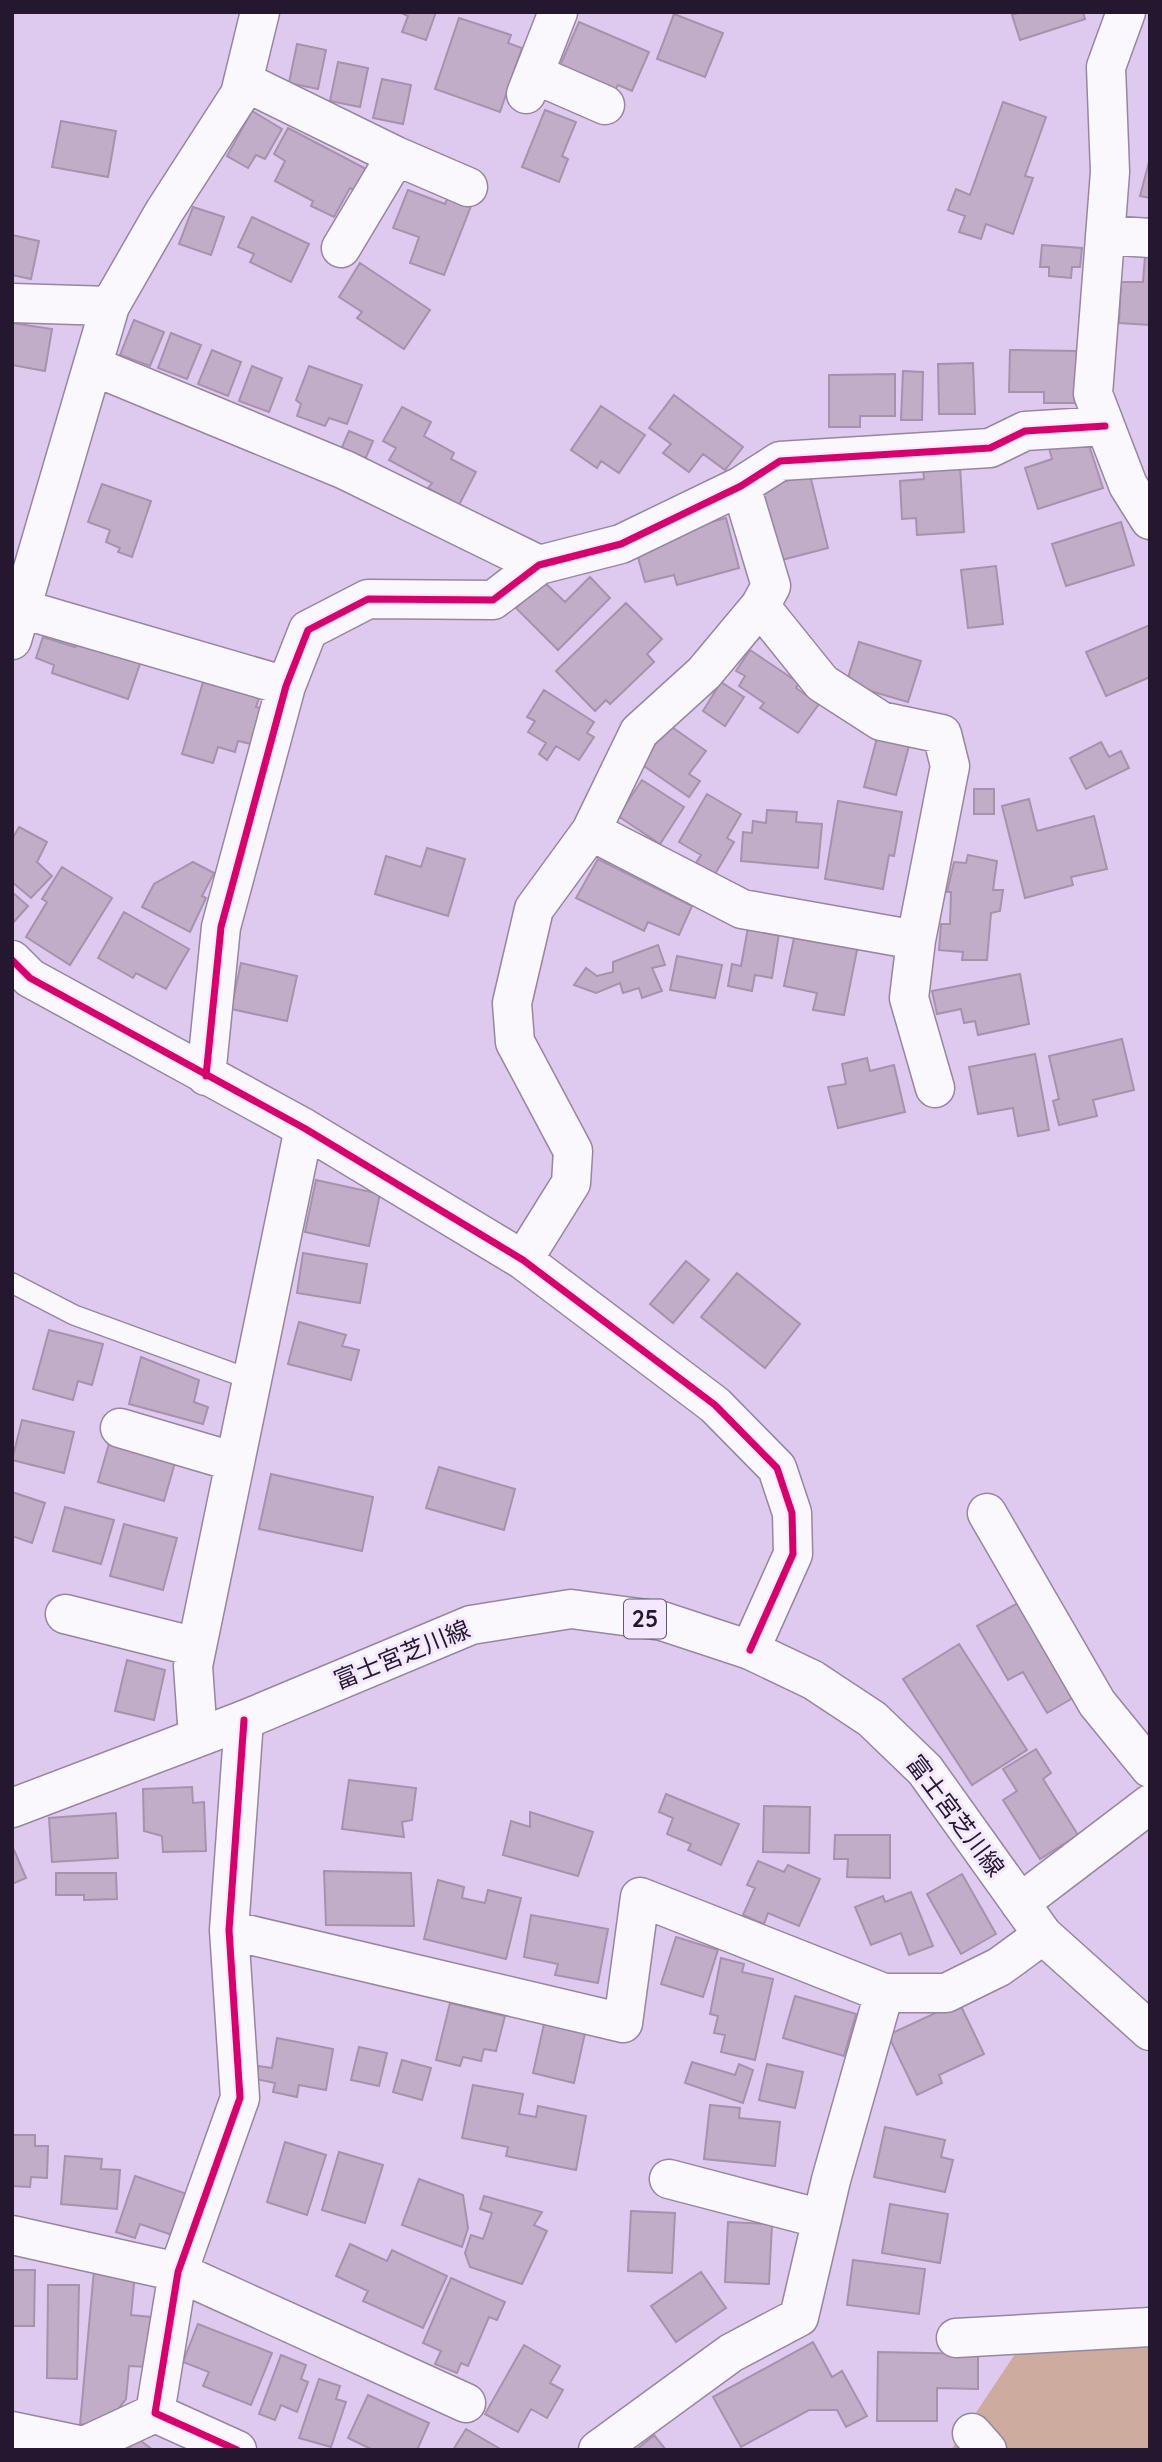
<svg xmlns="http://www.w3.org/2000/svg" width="1162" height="2462" viewBox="0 0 1162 2462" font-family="Quicksand,'Noto Sans JP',sans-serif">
	<rect width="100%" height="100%" fill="#dfcaef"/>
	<!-- green -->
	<path fill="#cdab9f" d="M1150,2344V2450H951L1019,2348Z"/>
	<!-- building -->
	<path fill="#c1adc7" stroke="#a692ac" stroke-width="2" d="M399,12H436L426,40L402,32L408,16Z
		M1021,12H1083L1085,19L1020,40L1012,15Z
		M674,14L723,33L705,77L657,59Z
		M459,18L511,35L508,43L522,48L500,112L435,89Z
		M579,22L649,52L632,91L618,85L614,92L559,68Z
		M297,44L326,50L318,89L289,83Z
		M338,62L368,68L360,107L330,101Z
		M382,79L411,85L403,124L373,118Z
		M1003,102L1046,117L1025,176L1033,178L1013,234L986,224L981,239L959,232L965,216L948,210L956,189L970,195Z
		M545,110L576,122L562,156L568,159L559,182L522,167Z
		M252,111L282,129L265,159L256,155L248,168L227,156Z
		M61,121L116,131L108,177L52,167Z
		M288,128L368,170L356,191L350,188L334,217L311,206L313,201L275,181L285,161L274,154Z
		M1150,158V198L1140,196Z
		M408,190L445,204L448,197L471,206L444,275L410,263L419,237L393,228Z
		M193,207L224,217L211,255L179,244Z
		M252,217L309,244L291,282L250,262L254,254L238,247Z
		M12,235L39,241L31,279L12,275Z
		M1042,245L1082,248L1080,267H1072L1071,278L1049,276V267H1040Z
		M1145,256H1150V325L1119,323L1121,282H1143Z
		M360,263L430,310L404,349L357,318L362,312L339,297Z
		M134,320L164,332L150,366L120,355Z
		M12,323L52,329L45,371L12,365Z
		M171,333L201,345L187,379L158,368Z
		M212,350L241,362L228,396L198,384Z
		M1010,350L1078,351V403H1044V392H1009Z
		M973,363L975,414H939L938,364Z
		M252,366L282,378L269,412L239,401Z
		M309,366L362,385L347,424L329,418L325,426L297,416L301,404L296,400Z
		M903,371L923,372L922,420H901Z
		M895,374V416H860V427H829V375Z
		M674,395L743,447L725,470L703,454L689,472L663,453L671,444L649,428Z
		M601,406L645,435L619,473L601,461L597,468L571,450Z
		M402,407L431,422L424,436L454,453L451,459L476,472L459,505L428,488L432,483L389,460L396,448L383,441Z
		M349,431L373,441L364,462L340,452Z
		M1086,436L1103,488L1038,509L1025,468L1052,459L1049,448Z
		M960,466L964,532L917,535L916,518L902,519L900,481L924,479L923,469Z
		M810,475L828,548L778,561L759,488Z
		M102,484L151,501L132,557L118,552L120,548L106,542L110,530L88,522Z
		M726,518L739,568L677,585L674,575L645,582L636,550L656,537Z
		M1121,522L1134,565L1066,586L1052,544Z
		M996,566L1003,624L968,628L961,570Z
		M590,577L610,598L558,650L516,608L543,581L565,602Z
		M626,603L662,639L647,654L654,662L610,704L606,700L595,711L556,671Z
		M1150,625V677L1106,696L1086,652Z
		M43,637L75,647L80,642L141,661L128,699L52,673L54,665L36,658Z
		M859,642L921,661L908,702L846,684Z
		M750,650L799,683L796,688L819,704L798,733L760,708L764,703L739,686L745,676L736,671Z
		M203,682L259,698L256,707L261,708L251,744L238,741L235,752L218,747L213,763L182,754Z
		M721,682L744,697L725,726L703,711Z
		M544,690L594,722L587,733L594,737L579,760L556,746L547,760L539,754L546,743L528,732L535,721L527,717Z
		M669,725L706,751L689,774L700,781L689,797L641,764Z
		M878,734L910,742L896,795L864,787Z
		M1101,742L1109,757L1121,751L1129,768L1086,789L1070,758Z
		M642,780L684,807L660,844L618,816Z
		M974,789H994V814H974Z
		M707,794L741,814L727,838L734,842L715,874L696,863L701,855L679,842Z
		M1029,799L1037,831L1094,816L1107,869L1071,877L1073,885L1025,898L1002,806Z
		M838,801L902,812L894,856L889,855L883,889L825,879Z
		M767,810L797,812L796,822L822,824L818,868L741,861L743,832L752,833L753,821L766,823Z
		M19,827L47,842L37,862L52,876L31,898L12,882V839Z
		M427,848L465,859L448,916L375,894L386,856L421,867Z
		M968,855L997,861L993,890H1003L1000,911L991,913L987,960H962L963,952L939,950L941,924H950L951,892H947L954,862L966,863Z
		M598,859L692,906L679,935L648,922L644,931L576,898Z
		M193,862L214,873L202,896L206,898L190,932L142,907L154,884Z
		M62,867L112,898L70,965L26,937L47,902L42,899Z
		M12,892L28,906L12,924Z
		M124,912L189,949L166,989L136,973L133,978L98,958Z
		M749,922L780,927L772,978L755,975L752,991L728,986L732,964L741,966Z
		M795,933L858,945L844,1015L813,1010L817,993L784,986Z
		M658,945L665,965L652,968L662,991L642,998L639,988L623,993L620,983L596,993L574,985L586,968L597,976L613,972V962Z
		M677,956L722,965L715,998L670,990Z
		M241,963L297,976L287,1021L231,1009Z
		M1020,974L1029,1024L978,1035L975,1021L964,1023L961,1009L937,1014L932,991Z
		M1122,1039L1134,1090L1093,1100L1097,1116L1059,1125L1053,1101L1059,1099L1049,1056Z
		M1035,1054L1049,1130L1018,1136L1013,1108L978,1114L969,1067Z
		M867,1058L870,1071L894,1065L905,1112L838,1128L828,1087L846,1084L842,1064Z
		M316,1180L380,1194L369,1246L305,1232Z
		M303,1253L367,1264L360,1303L297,1293Z
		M686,1261L709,1280L673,1323L650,1304Z
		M737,1273L800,1324L765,1368L701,1317Z
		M299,1322L346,1335L342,1346L359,1350L351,1380L288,1364Z
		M49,1330L103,1344L92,1385L78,1381L73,1400L33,1389Z
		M141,1357L199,1380L194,1402L208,1407L203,1424L129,1404Z
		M22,1420L74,1432L64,1473L12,1460Z
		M110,1440L176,1459L164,1501L98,1482Z
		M439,1467L515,1489L504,1530L426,1508Z
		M271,1474L373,1497L362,1551L259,1529Z
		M12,1492L45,1503L32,1543L12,1536Z
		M65,1507L114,1520L101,1564L53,1551Z
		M124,1524L177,1538L163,1590L110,1576Z
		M1018,1603L1073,1698L1047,1713L1023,1672L1008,1680L977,1626Z
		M959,1644L1027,1750L972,1785L903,1679Z
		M127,1660L165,1670L154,1720L115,1711Z
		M1036,1749L1051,1773L1043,1779L1078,1835L1040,1859L1003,1800L1017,1791L1003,1769Z
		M349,1780L416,1788L412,1820L402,1822L404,1837L342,1829Z
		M192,1787L193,1803L204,1802L206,1851L163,1852L162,1836L144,1831L143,1789Z
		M666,1794L739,1824L721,1865L688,1850L691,1844L667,1834L673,1818L659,1812Z
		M764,1806L810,1807L809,1853L763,1852Z
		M530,1812L593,1832L578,1876L503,1855L511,1821L530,1827Z
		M116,1813L118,1858L52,1862L49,1818Z
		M835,1835H890V1878L847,1877L848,1859H834Z
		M14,1850L26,1878L12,1884V1851Z
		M758,1861L784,1872L788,1865L820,1879L799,1926L768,1913L764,1924L743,1915L755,1888L747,1885Z
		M324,1871L411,1873L414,1926L326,1925Z
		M56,1873H116L117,1899L84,1900V1895H56Z
		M962,1874L996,1934L961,1954L927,1894Z
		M438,1880L464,1887L462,1898L485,1903L488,1890L521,1898L506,1959L424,1939Z
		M911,1892L933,1946L909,1955L901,1933L871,1945L855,1907L883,1896L885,1902Z
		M531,1915L608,1929L598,1983L555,1975L558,1964L524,1957Z
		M676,1937L718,1950L703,1997L661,1984Z
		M721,1958L744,1964L742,1972L773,1979L755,2060L721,2052L725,2035L714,2033L718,2016L710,2014Z
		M795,1996L856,2014L844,2056L783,2038Z
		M959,2002L984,2054L939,2075L942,2083L917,2095L888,2035Z
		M450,2003L505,2016L496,2051L484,2049L481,2061L463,2057L460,2066L436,2060Z
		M544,2024L585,2033L574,2083L533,2073Z
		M277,2038L333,2049L326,2090L299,2085L297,2097L273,2092L275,2083L256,2079L258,2066L272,2068Z
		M359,2047L387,2053L379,2086L351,2080Z
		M402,2060L431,2068L422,2100L393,2092Z
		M692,2062L735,2075L739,2064L753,2070L743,2103L685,2083Z
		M767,2064L803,2072L795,2108L759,2100Z
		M473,2085L523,2094L519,2114L536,2117L538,2106L586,2116L576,2170L506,2156L508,2147L462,2138Z
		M710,2105L740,2108L739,2118L780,2122L775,2166L704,2159Z
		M885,2127L945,2140L941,2157L953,2160L945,2192L874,2177Z
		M12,2135H35V2146H48L47,2178L31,2177L30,2187L12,2186Z
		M285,2142L326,2155L307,2215L267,2202Z
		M339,2152L383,2165L365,2223L322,2210Z
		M65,2156L102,2159L101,2169L120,2170L117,2209L61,2204Z
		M135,2176L187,2194L172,2235L140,2224L135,2238L116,2232Z
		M419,2179L463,2195L468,2228L462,2247L402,2225Z
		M484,2196L542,2212L534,2225L547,2231L522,2284L470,2267L465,2253L471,2235L483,2239L492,2213L480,2209Z
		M890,2204L948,2214L940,2263L882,2253Z
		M631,2211L675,2213L672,2273L628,2271Z
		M728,2222L772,2224L769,2284L725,2282Z
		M350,2244L387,2261L392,2250L447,2276L423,2328L363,2301L368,2291L336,2276Z
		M853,2260L925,2269L919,2314L847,2305Z
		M12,2270H35L34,2326H12Z
		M94,2270L135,2273L131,2315L152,2317L148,2367L129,2366L126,2399L110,2419L80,2425Z
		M701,2272L726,2308L676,2342L651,2306Z
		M451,2278L505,2302L497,2320L489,2317L468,2366L461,2363L457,2373L435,2364L441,2351L423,2343Z
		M48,2285H79L77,2379L47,2378Z
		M198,2324L272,2353L251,2405L203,2386L209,2372L183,2362Z
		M813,2342L832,2377L842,2371L867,2416L846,2427L837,2410H809L741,2447L713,2397Z
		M524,2345L560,2366L550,2383L563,2390L547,2418L531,2409L518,2432L485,2414Z
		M878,2352L978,2354V2389L937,2388V2421H877Z
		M281,2355L306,2365L301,2379L308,2382L297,2412L281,2405L275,2420L259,2414Z
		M319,2379L340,2386L336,2399L346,2402L331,2447L299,2438Z
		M368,2395L429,2423L417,2450H373L348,2438Z
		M466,2429L502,2450H453Z
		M654,2435L666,2450H636Z
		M137,2438L153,2450H128Z"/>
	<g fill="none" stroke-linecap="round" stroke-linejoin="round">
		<defs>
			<path id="service" d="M12,1283L74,1315L252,1380"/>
			<path id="minor" d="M1126,12L1106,67L1110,172L1093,394L1128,485L1150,520
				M534,74L605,105
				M243,81L396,156L341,248
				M526,94L558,12
				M396,156L468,187
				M1105,235L1150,238
				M12,303L110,306
				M93,366L345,470L539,565
				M22,609L286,686
				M12,640L110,306L164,212L240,94L260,12
				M591,831L742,909L916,940L950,766L942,734L881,721L822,683L760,606
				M916,940L909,998L935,1088
				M12,960L30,978L304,1128L523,1260L715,1405L777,1468L792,1513L793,1554L750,1650
				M206,1076L221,927L286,686L308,630L368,599L493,600L539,565L621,544L741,486L780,461L990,448L1025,431L1105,426
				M523,1260L571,1183L573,1151L515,1042L512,1003L534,909L591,831L639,732L704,673L760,606L771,586L741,486
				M120,1428L235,1462
				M987,1513L1097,1703L1150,1768
				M65,1614L196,1647
				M198,1737L193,1666L304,1128
				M1020,1903L1150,1804
				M229,1930L623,2023L640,1897L884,1993
				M669,2179L822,2219
				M12,2235L178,2272L466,2403
				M956,2338L1150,2327
				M12,2431L84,2446L155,2413
				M972,2433L987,2450
				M237,2450L155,2413L178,2272L240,2098L229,1930L244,1720
				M598,2450L731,2353L799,2317L831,2180L884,1993H946L999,1967L1043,1935"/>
			<path id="primary" d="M12,1808L244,1720L471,1625L571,1609L662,1621L750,1650L813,1680L872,1719L925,1770L1043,1935L1150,2031"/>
		</defs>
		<!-- service casing -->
		<use href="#service" stroke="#9686a1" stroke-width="22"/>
		<!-- minor casing -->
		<use href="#minor" stroke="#9686a1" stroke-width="41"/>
		<!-- primary casing -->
		<use href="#primary" stroke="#9686a1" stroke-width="41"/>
		<!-- service -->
		<use href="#service" stroke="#faf7fd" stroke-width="19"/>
		<!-- minor -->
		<use href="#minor" stroke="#faf7fd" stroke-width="38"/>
		<!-- primary -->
		<use href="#primary" stroke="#faf7fd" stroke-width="38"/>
		<defs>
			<path id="cycleway" d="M12,960L30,978L304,1128L523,1260L715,1405L777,1468L792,1513L793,1554L750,1650
				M206,1076L221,927L286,686L308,630L368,599L493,600L539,565L621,544L741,486L780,461L990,448L1025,431L1105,426
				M237,2450L155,2413L178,2272L240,2098L229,1930L244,1720"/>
		</defs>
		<!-- cycleway casing -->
		<use href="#cycleway" stroke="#f3e8fd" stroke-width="11"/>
		<!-- cycleway -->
		<use href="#cycleway" stroke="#d6006c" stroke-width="7"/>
	</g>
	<g text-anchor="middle" stroke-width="6" stroke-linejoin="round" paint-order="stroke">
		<!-- shield labels -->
		<rect fill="#f3e8fd" stroke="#63566e" stroke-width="2" x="624" y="1599.5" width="42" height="39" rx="5"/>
		<g font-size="23" font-weight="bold" fill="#251730">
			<text x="645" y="1627">25</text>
		</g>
		<!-- street labels -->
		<g font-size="24" fill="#251730" stroke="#f3e8fd">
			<text transform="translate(402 1655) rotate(-22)" y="8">富士宮芝川線</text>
			<text transform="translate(955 1816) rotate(53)" y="8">富士宮芝川線</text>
		</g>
	</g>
	<!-- border -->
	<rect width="1162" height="2462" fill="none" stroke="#251730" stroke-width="28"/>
</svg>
